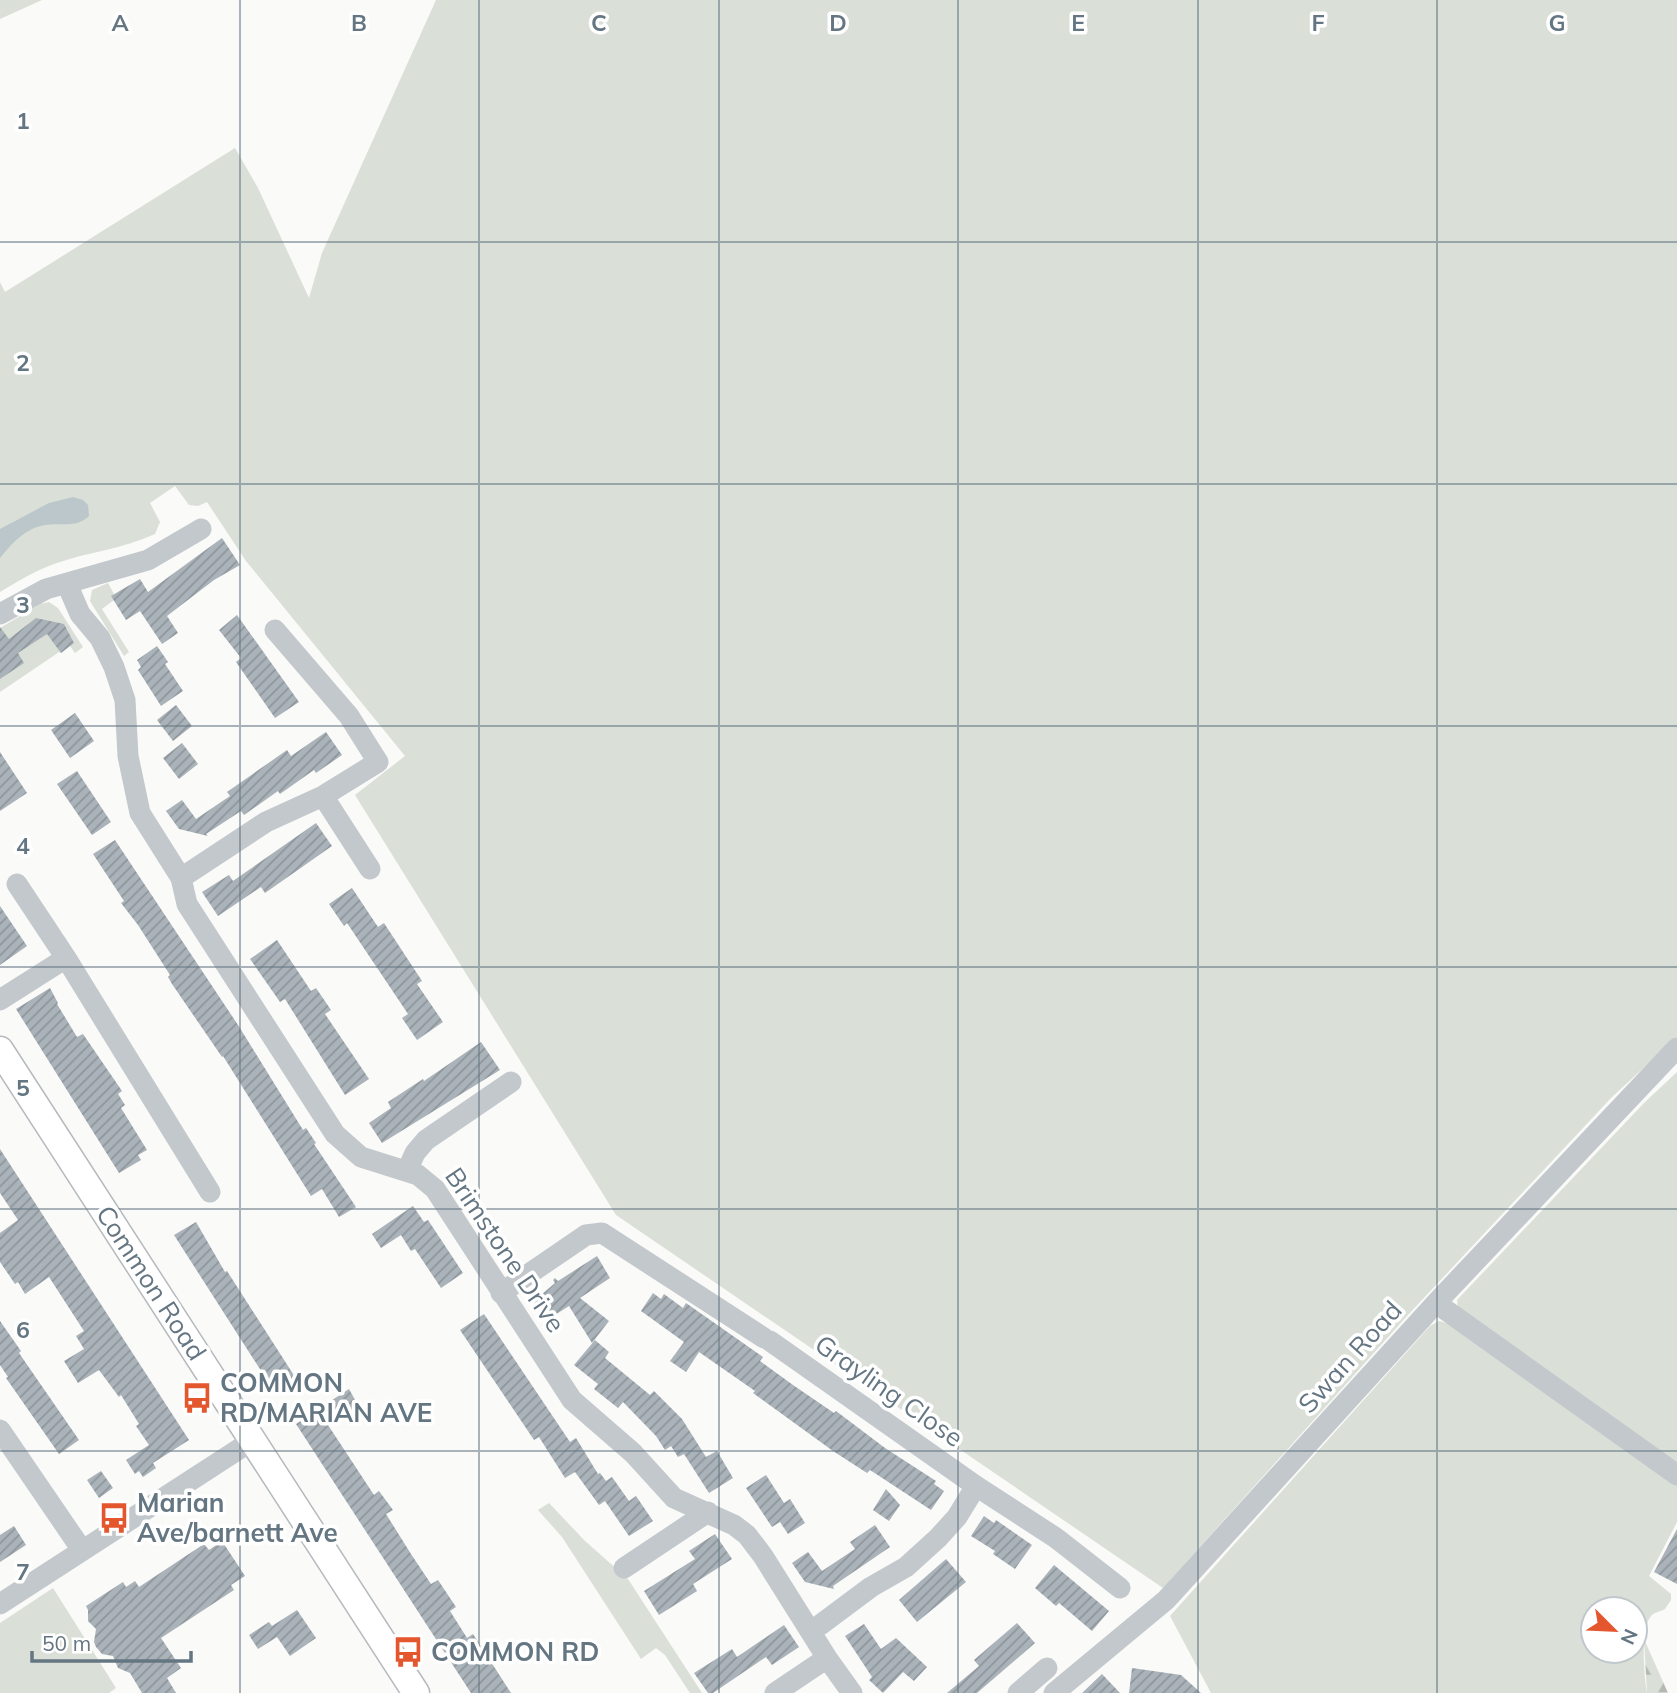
<svg xmlns="http://www.w3.org/2000/svg" width="1677" height="1693" viewBox="0 0 1677 1693" font-family="Mulish,sans-serif">
	<defs>
		<pattern id="forest-firs" width="22" height="20" patternUnits="userSpaceOnUse" patternTransform="scale(1.75)"><rect width="22" height="20" fill="#dadfd7"/><path d="M5 1l3.5 6h-7zM16 11l3.5 6h-7z" fill="#b4b9b4"/></pattern>
		<pattern id="building-hatch" width="6" height="6" patternUnits="userSpaceOnUse" patternTransform="scale(1.75)"><rect width="6" height="6" fill="#aab3b9"/><path d="M-1 1l2-2M0 6l6-6M5 7l2-2" fill="none" stroke="#8e969c"/></pattern>
	</defs>
	<rect width="100%" height="100%" fill="#fafaf8"/>
	<!-- grass -->
	<path fill="#dadfd7" fill-rule="evenodd" d="M0,0H42L0,19Z
		M436,0H1677V1037L1612,1097L1407,1316L1163,1588L616,1215L355,795L405,756L246,561L207,502L198,506L189,505L175,486L150,503L160,522L155,534C123,549 87,552 54,564C35,571 18,581 0,592V282L5,292L235,148L258,188L309,298L322,253Z
		M108,583L115,596L114,600L102,609L129,652L124,656L90,601L92,590Z
		M49,602L58,608L83,647L75,653L65,639L68,646L0,692V628L40,604Z
		M1677,1072V1469L1458,1311L1457,1300L1644,1103Z
		M1439,1321L1454,1325L1677,1484V1522L1649,1576L1671,1594V1600L1665,1609C1660,1612 1654,1612 1651,1616C1640,1628 1644,1677 1647,1693H1211L1170,1616L1430,1326ZM1593,1609H1635V1651H1593Z
		M549,1503L585,1541L628,1579L702,1693H690L665,1655L656,1648L641,1659L562,1537L538,1510Z
		M53,1588L116,1688L109,1693H0V1623Z"/>
	<!-- forest -->
	<path fill="url(#forest-firs)" d="M1644,1639L1668,1693H1647Z"/>
	<!-- water -->
	<path fill="#bbc7cb" d="M73,497L83,500L88,505L89,516C75,529 62,522 45,525C26,528 12,543 0,558V529L49,503Z"/>
	<!-- building -->
	<path fill="url(#building-hatch)" d="M222,538L240,565L214,580L167,616L178,633L162,644L140,611L126,620L111,596L140,579L148,592Z
		M237,615L299,702L275,718L236,662L241,658L219,630Z
		M36,618L64,624L74,643L61,653L47,634L18,653L24,663L0,679V627L9,639Z
		M157,646L168,662L165,664L183,691L161,706L138,670L141,667L137,660Z
		M176,705L192,726L173,741L157,720Z
		M75,713L94,741L70,758L51,730Z
		M326,732L342,755L316,773L314,770L280,794L278,791L244,815L241,811L206,834L208,836L179,829L166,811L182,800L196,819L230,796L227,792L287,750L291,756Z
		M182,743L198,764L179,779L163,758Z
		M0,752L27,793L0,811Z
		M77,771L111,822L92,835L57,784Z
		M316,823L332,846L265,893L261,887L218,916L202,892L229,875L233,881Z
		M115,840L238,1025L303,1130L306,1128L316,1143L314,1144L356,1207L339,1217L322,1189L311,1196L223,1056L222,1057L172,984L168,977L170,975L138,925L121,903L124,901L93,854Z
		M352,888L378,927L384,923L422,981L417,984L443,1022L417,1040L402,1018L408,1014L347,923L344,926L329,904Z
		M0,906L27,946L0,965Z
		M277,940L311,991L316,988L331,1010L325,1014L369,1079L345,1095L285,999L280,1002L250,959Z
		M50,988L58,1003L57,1004L77,1037L83,1034L122,1091L118,1094L125,1105L121,1108L147,1150L138,1155L141,1160L119,1173L16,1009Z
		M481,1042L500,1070L382,1143L369,1123L391,1108L388,1102L423,1079L424,1081Z
		M0,1149L189,1440L153,1463L156,1468L143,1477L139,1471L135,1474L126,1460L149,1445L136,1426L139,1424L121,1395L119,1397L99,1370L78,1383L64,1361L84,1349L76,1336L84,1331L49,1277L25,1294L18,1282L15,1284L0,1262V1233L18,1220L0,1193Z
		M413,1206L424,1222L428,1220L463,1273L441,1288L415,1249L411,1251L401,1235L381,1248L372,1234Z
		M196,1222L225,1272L227,1271L295,1377L274,1391L174,1235Z
		M597,1256L610,1278L580,1298L609,1321L592,1343L569,1306L547,1320L534,1301L555,1283L553,1280L555,1278L558,1281Z
		M653,1293L661,1299L664,1294L683,1308L686,1303L763,1357L760,1361L793,1385L834,1413L836,1411L885,1448L936,1481L934,1484L944,1491L931,1510L870,1470L867,1473L833,1451L753,1393L755,1391L699,1352L686,1372L670,1361L684,1342L641,1311Z
		M484,1314L570,1442L576,1438L598,1474L600,1473L606,1481L612,1477L629,1501L636,1496L653,1521L629,1536L605,1501L599,1505L575,1472L565,1478L539,1437L534,1440L460,1330Z
		M0,1321L21,1351L19,1353L79,1440L59,1454L6,1378L8,1377L0,1365Z
		M595,1340L609,1352L605,1358L650,1395L654,1391L682,1419L706,1457L717,1451L733,1478L709,1493L684,1454L678,1457L671,1446L665,1450L656,1436L623,1402L618,1408L594,1389L598,1384L574,1365Z
		M349,1389L359,1407L328,1425L374,1495L379,1491L393,1510L386,1514L411,1554L431,1584L438,1580L456,1607L450,1611L467,1638L473,1634L511,1693H471L296,1424Z
		M101,1471L113,1488L99,1498L87,1480Z
		M766,1475L784,1503L790,1499L805,1523L788,1534L780,1522L772,1527L746,1488Z
		M886,1489L900,1505L889,1521L873,1510Z
		M984,1516L994,1523L996,1520L1032,1545L1015,1569L993,1554L995,1551L971,1536Z
		M875,1525L890,1547L833,1586L834,1589L805,1582L792,1563L808,1552L822,1571L855,1549L850,1542Z
		M14,1526L26,1545L0,1562V1535Z
		M1677,1529V1584L1654,1572Z
		M715,1534L732,1559L693,1584L697,1591L659,1615L644,1591L695,1559L689,1551Z
		M222,1541L245,1576L231,1585L234,1590L161,1638L181,1668L167,1678L176,1693H142L130,1673L118,1668L113,1656L102,1654L96,1647L94,1642L96,1629L88,1621V1610L86,1606L123,1582L126,1587L135,1581L139,1587L204,1544L209,1550Z
		M946,1559L966,1582L917,1622L899,1600Z
		M1054,1565L1109,1611L1092,1631L1059,1603L1056,1606L1035,1588Z
		M297,1610L316,1638L290,1656L277,1637L258,1649L249,1635L269,1622L272,1626Z
		M1017,1623L1035,1643L977,1693H947L979,1666L974,1660Z
		M864,1624L881,1649L896,1638L927,1667L914,1681L903,1672L883,1693L869,1680L872,1677L845,1636Z
		M784,1625L799,1647L772,1665L766,1657L713,1693H708L694,1673L732,1649L737,1657Z
		M1132,1668L1181,1675L1201,1693H1129Z
		M1102,1674L1120,1693H1082Z"/>
	<g fill="none" stroke-linecap="round" stroke-linejoin="round">
		<defs>
			<path id="major" d="M0,1050L416,1693"/>
		</defs>
		<!-- major casing -->
		<use href="#major" stroke="#b5babe" stroke-width="29"/>
		<!-- minor -->
		<path stroke="#c3c8cc" stroke-width="21" d="M67,584L80,614L100,638L114,667L125,700L128,756L140,813L181,878L187,904L335,1134L361,1157L418,1175L435,1189L572,1400L633,1453L674,1498L734,1525L747,1535L763,1556L827,1658L852,1693
			M0,614L46,589L148,560L201,529
			M323,796L370,869
			M181,878L266,822L323,796L378,762L349,716L275,630
			M17,884L66,958L210,1192
			M0,1000L66,958
			M407,1171L415,1153L426,1140L511,1082
			M501,1293L586,1235L602,1233L764,1338
			M1436,1303L1677,1475
			M770,1341L976,1486L1056,1538L1120,1588
			M0,1430L82,1550
			M624,1568L708,1512
			M0,1604L253,1440
			M812,1631L871,1587L906,1567L938,1538L957,1517L976,1486
			M775,1693L827,1658
			M1018,1693L1047,1668
			M1054,1693L1166,1600L1436,1303L1677,1048"/>
		<!-- major -->
		<use href="#major" stroke="#fff" stroke-width="26"/>
	</g>
	<!-- grid -->
	<path fill="none" stroke="#657683" stroke-width="2" stroke-opacity="0.55" d="M240,0V1693M479,0V1693M719,0V1693M958,0V1693M1198,0V1693M1437,0V1693M0,242H1677M0,484H1677M0,726H1677M0,967H1677M0,1209H1677M0,1451H1677"/>
	<!-- icons -->
	<defs>
		<symbol id="bus-bare" viewBox="-9 -9 18 18"><path d="M-5-6H5V4H4V6H2V4H-2V6H-4V4H-5ZM-3.5-4V0h7V-4ZM-3.5 1.2v1.5H-2V1.2ZM2 1.2v1.5H3.5V1.2Z" fill="#e4572e" stroke="#fff" stroke-width="2.5" paint-order="stroke"/></symbol>
	</defs>
	<g fill-rule="evenodd">
		<use href="#bus-bare" x="175" y="1376" width="44" height="44"/>
		<use href="#bus-bare" x="92" y="1496" width="44" height="44"/>
		<use href="#bus-bare" x="386" y="1630" width="44" height="44"/>
	</g>
	<g text-anchor="middle" stroke-width="7" stroke-linejoin="round" paint-order="stroke">
		<!-- street labels -->
		<g font-size="26" fill="#657683" stroke="#fff">
			<text transform="translate(505 1250) rotate(56)" y="9">Brimstone Drive</text>
			<text transform="translate(151 1283) rotate(57)" y="9">Common Road</text>
			<text transform="translate(1350 1357) rotate(-48)" y="9">Swan Road</text>
			<text transform="translate(889 1391) rotate(35)" y="9">Grayling Close</text>
		</g>
		<!-- poi labels -->
		<g font-size="26" font-weight="bold" fill="#657683" stroke="#fff" text-anchor="start">
			<text x="220" y="1392">COMMON<tspan x="220" dy="30">RD/MARIAN AVE</tspan></text>
			<text x="137" y="1512">Marian<tspan x="137" dy="30">Ave/barnett Ave</tspan></text>
			<text x="431" y="1661">COMMON RD</text>
		</g>
	</g>
	<g font-size="23" text-anchor="middle" font-weight="bold" fill="#657683" stroke="#fff" stroke-width="7" stroke-linejoin="round" paint-order="stroke">
		<text x="120" y="31">A</text>
		<text x="359" y="31">B</text>
		<text x="599" y="31">C</text>
		<text x="838" y="31">D</text>
		<text x="1078" y="31">E</text>
		<text x="1318" y="31">F</text>
		<text x="1557" y="31">G</text>
		<text x="23" y="129">1</text>
		<text x="23" y="371">2</text>
		<text x="23" y="613">3</text>
		<text x="23" y="854">4</text>
		<text x="23" y="1096">5</text>
		<text x="23" y="1338">6</text>
		<text x="23" y="1580">7</text>
	</g>
	<!-- north arrow -->
	<g transform="translate(1614 1630) rotate(114)"><circle r="33" fill="#ffffff" stroke="#c1c8cd" stroke-width="2"/>
	<path d="M0-5L12 26L0 18L-12 26Z" fill="#e4572e"/>
	<text y="-10" font-size="19" font-weight="bold" text-anchor="middle" fill="#657683">N</text>
	</g>
	<!-- scale -->
	<path d="M32 1651v10h159v-10" fill="none" stroke="#657683" stroke-width="3.5"/>
	<text x="42" y="1651" font-size="21" fill="#657683" stroke="#ffffff" stroke-width="5" paint-order="stroke">50 m</text>
</svg>
